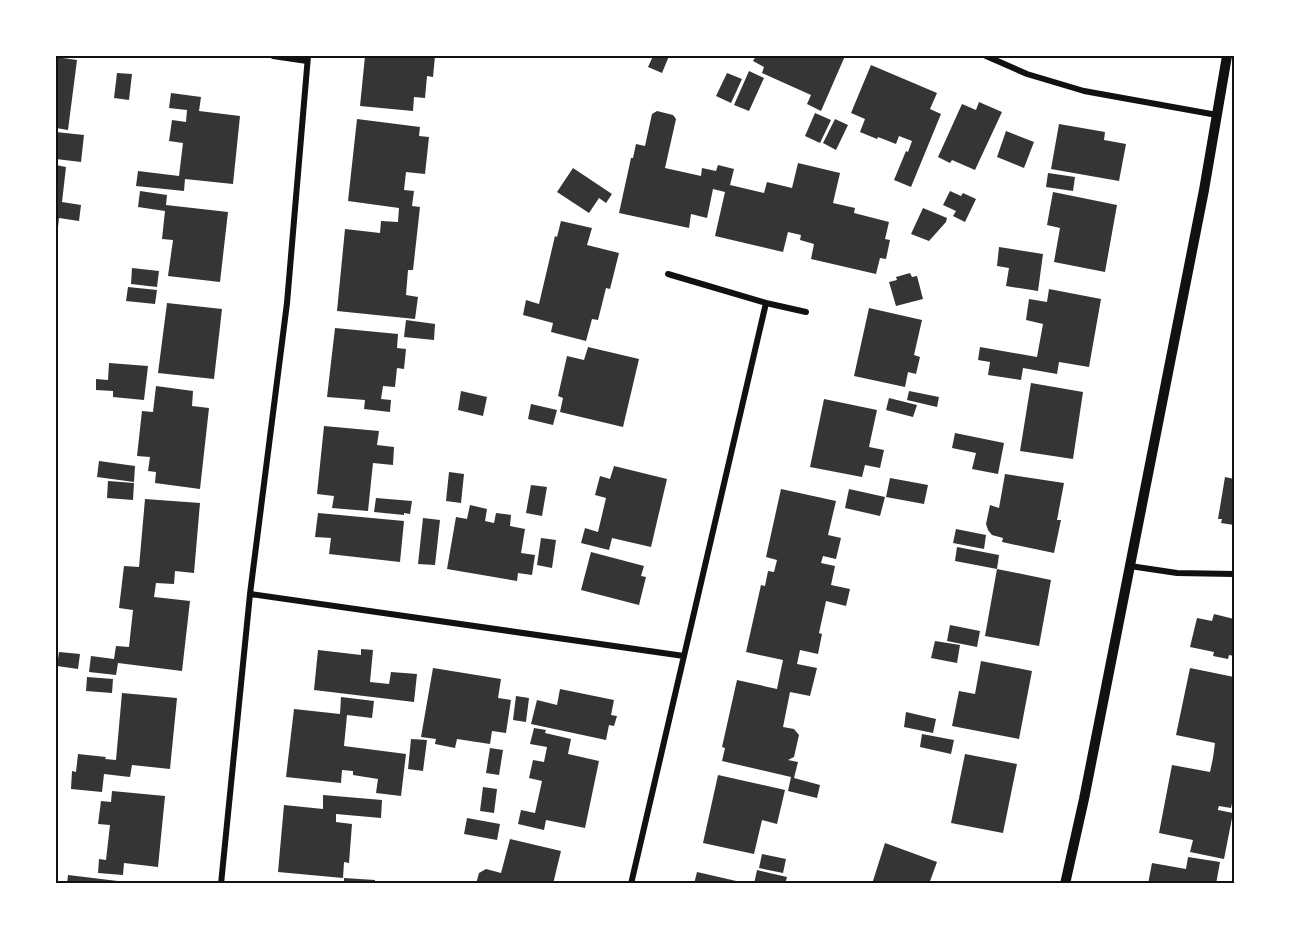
<svg xmlns="http://www.w3.org/2000/svg" width="1290" height="939" viewBox="0 0 1290 939" font-family="Barlow,sans-serif">
	<rect width="100%" height="100%" fill="#fff"/>
	<!-- building -->
	<path fill="#353535" d="M365,56H435L433,77L427,76L425,98L414,97L413,111L360,106Z
		M653,56H669L662,73L648,67Z
		M756,56H845L821,111L807,104L811,95L762,73L764,67L753,61Z
		M56,57L77,60L68,130L56,128Z
		M871,65L937,93L930,109L941,114L911,187L894,180L906,151L908,152L912,141L899,136L896,144L878,137L877,139L860,132L865,119L851,113Z
		M749,71L764,78L749,111L734,105Z
		M117,73L132,74L129,100L114,98Z
		M727,73L742,79L731,103L716,96Z
		M171,93L201,97L199,111L240,116L233,184L185,179L184,191L136,186L138,171L179,176L183,143L169,141L172,120L186,122L187,110L169,108Z
		M979,102L1002,112L975,170L952,160L950,163L938,157L962,104L976,110Z
		M657,111L673,115L676,119L665,168L701,176L702,168L716,171L718,165L734,169L730,185L764,193L767,182L792,188L798,163L840,173L833,203L855,208L854,213L889,222L885,239L890,240L886,259L880,258L876,274L811,259L814,244L800,240L801,235L788,232L783,252L715,236L725,192L713,189L707,218L691,214L689,228L619,213L631,158H633L636,144L645,146L652,114Z
		M815,113L831,120L820,143L805,136Z
		M357,119L420,127L419,136L429,137L425,174L406,172L404,190L414,191L412,206L420,207L413,270H408L406,295L418,297L415,319L337,311L345,229L380,233L381,221L398,222L399,208L348,201Z
		M835,119L848,125L836,150L823,143Z
		M1059,124L1105,132L1104,140L1126,144L1119,181L1051,169Z
		M1006,131L1034,142L1024,168L997,157Z
		M56,132L84,135L81,162L56,159Z
		M56,165L66,167L62,202L81,205L79,221L59,218L57,236H56Z
		M573,168L612,194L606,203L599,198L589,213L557,192Z
		M1048,173L1075,177L1073,191L1046,187Z
		M140,191L167,195L166,205L228,212L220,282L168,276L173,240L162,239L165,211L138,207Z
		M950,191L961,196L963,193L976,199L965,222L953,216L956,211L943,205Z
		M1053,192L1117,205L1105,272L1054,262L1060,228L1047,225Z
		M923,208L947,218L946,222L929,241L911,234Z
		M561,221L592,228L587,245L619,253L610,289L606,288L598,320L592,319L586,341L551,332L553,323L523,315L526,300L539,304L555,236L557,237Z
		M999,247L1043,254L1038,291L1006,286L1009,268L997,266Z
		M132,268L159,271L157,287L131,284Z
		M910,273L912,277L917,276L923,299L896,306L889,282L897,280L896,277Z
		M128,287L157,290L155,304L126,301Z
		M1049,289L1101,299L1089,367L1059,362L1057,374L1023,368L1021,380L988,375L990,362L978,360L980,347L1037,357L1043,324L1026,320L1029,299L1047,302Z
		M167,303L222,309L214,379L158,373Z
		M869,308L922,320L914,355L920,357L916,374L908,372L905,387L854,376Z
		M406,320L435,324L434,340L404,337Z
		M335,328L398,334L397,348L406,349L404,369L397,368L395,387L383,386L381,399L391,400L390,412L364,409L365,400L327,397Z
		M588,347L639,359L623,427L560,412L563,398L558,396L567,356L584,360Z
		M109,363L148,366L144,400L113,397V391L96,390V379L108,380Z
		M1031,383L1083,392L1073,459L1020,451Z
		M156,386L193,391L192,406L209,408L200,489L155,483L156,472L148,471L150,457L137,456L142,411L153,412Z
		M461,391L487,397L483,416L458,410Z
		M909,391L939,397L937,407L907,400Z
		M889,398L917,405L913,417L886,410Z
		M824,399L877,410L869,447L884,450L880,468L865,465L862,477L810,467Z
		M531,404L557,410L553,425L528,419Z
		M324,426L379,431L377,445L394,447L393,465L373,463L368,511L332,508L334,496L317,494Z
		M955,433L1004,443L998,474L972,469L976,453L952,448Z
		M99,461L135,466L134,482L97,477Z
		M614,466L667,479L651,547L612,538L609,550L581,543L585,528L598,532L606,498L595,495L600,476L610,479Z
		M449,472L464,474L461,503L446,501Z
		M1005,474L1064,483L1057,520H1061L1054,553L1002,542L1003,538L992,535L988,530L986,524L990,505L999,508Z
		M1225,477L1234,479V525L1221,523L1222,519H1218Z
		M890,478L928,485L924,504L886,497Z
		M108,481L134,483L133,500L107,498Z
		M531,485L547,487L542,516L526,513Z
		M781,489L836,501L828,535L841,538L836,559L823,556L821,563L835,566L831,585L850,589L846,606L826,601L819,633L822,634L818,654L800,650L797,664L817,668L810,696L790,692L783,727L794,729L799,735L794,757L788,760L798,762L794,778L820,785L817,798L788,791L791,777L722,761L725,748L722,747L737,680L777,689L780,674L783,660L746,652L761,585L765,586L768,571L774,572L777,560L766,557Z
		M849,489L885,497L880,516L845,508Z
		M376,498L412,501L410,514L404,513V515L374,512Z
		M145,499L200,503L194,573L175,571L174,584L156,583L154,597L190,601L182,671L118,663L116,675L89,672L91,656L114,659L116,646L129,647L133,610L119,608L124,566L139,567Z
		M470,505L487,509L485,521L494,523L496,513L511,515L510,526L525,529L521,553L535,555L532,575L518,573L517,581L447,569L456,517L467,519Z
		M318,513L404,521L400,562L329,554L331,538L315,537Z
		M423,518L440,520L435,565L418,564Z
		M956,529L986,535L984,549L953,543Z
		M541,538L556,540L552,568L537,565Z
		M957,547L999,555L997,569L955,561Z
		M591,552L644,566L641,576L646,577L639,605L581,590Z
		M997,569L1051,580L1039,646L985,636Z
		M1214,614L1234,619V656L1229,655L1228,659L1213,656L1214,652L1190,647L1197,618L1212,621Z
		M950,625L980,631L977,647L947,641Z
		M935,641L960,645L957,663L931,658Z
		M361,649L373,650L370,682L389,684L391,672L417,674L414,702L314,690L318,650L361,655Z
		M59,652L80,654L78,669L57,666Z
		M981,661L1032,671L1019,739L952,726L959,691L975,694Z
		M433,668L501,679L498,698L511,700L506,733L492,731L490,744L457,739L455,748L435,744L436,739L421,737Z
		M1190,668L1234,677V724L1233,729L1234,730V794L1231,808L1219,806L1218,809V810L1233,813L1224,859L1190,852L1193,840L1159,833L1172,765L1210,772L1213,758L1215,743L1176,735Z
		M87,677L113,679L112,693L86,691Z
		M560,689L614,700L611,715L617,716L614,726L609,725L606,740L531,724L537,700L557,705Z
		M122,693L177,698L170,769L132,765L130,777L104,774L102,792L71,789L72,771L76,772L78,754L106,757L105,759L116,760Z
		M516,696L529,698L526,722L513,720Z
		M341,697L374,701L372,718L347,715L344,746L406,754L401,796L376,793L378,779L353,775V771L342,770L341,783L286,777L294,709L340,714Z
		M906,712L936,719L933,733L904,727Z
		M534,728L546,730L545,733L571,739L568,754L599,761L585,828L546,820L544,830L518,824L521,810L535,813L542,781L529,778L533,760L544,762L547,747L530,744Z
		M922,734L954,740L951,754L920,747Z
		M411,739L427,740L423,771L408,769Z
		M490,748L503,750L499,775L486,773Z
		M965,754L1017,764L1003,833L951,823Z
		M718,775L785,790L777,824L762,820L754,854L703,843Z
		M483,787L497,789L494,813L480,811Z
		M112,791L165,796L158,867L124,863L123,875L98,873L99,859L106,860L110,825L98,824L101,801L111,802Z
		M323,795L382,800L381,818L336,814V822L352,824L349,863L344,862L343,878L278,872L284,805L323,809Z
		M467,818L500,824L497,840L464,834Z
		M510,839L561,851L553,884H476L479,873L486,869L501,873Z
		M885,843L937,862L929,884H872Z
		M762,854L786,859L783,873L759,868Z
		M1188,857L1220,862L1216,884H1148L1152,863L1186,869Z
		M757,870L787,877L785,884H754Z
		M697,872L745,883V884H694Z
		M68,875L126,882V884H67Z
		M344,878L375,880V884H344Z"/>
	<g fill="none" stroke-linecap="round" stroke-linejoin="round">
		<!-- minor -->
		<path stroke="#111" stroke-width="6" d="M273,56L307,61
			M986,56L1027,74L1084,91L1217,115
			M668,274L766,303L806,312
			M1130,566L1177,573L1234,574
			M250,594L684,656
			M221,884L250,594L287,303L308,56
			M631,884L766,303"/>
		<!-- tertiary -->
		<path stroke="#111" stroke-width="10" d="M1065,884L1084,799L1204,190L1227,56"/>
	</g>
	<!-- border -->
	<rect width="1290" height="939" fill="none" stroke="#ffffff" stroke-width="114"/>
	<rect x="57" y="57" width="1176" height="825" fill="none" stroke="#111" stroke-width="2"/>
</svg>
